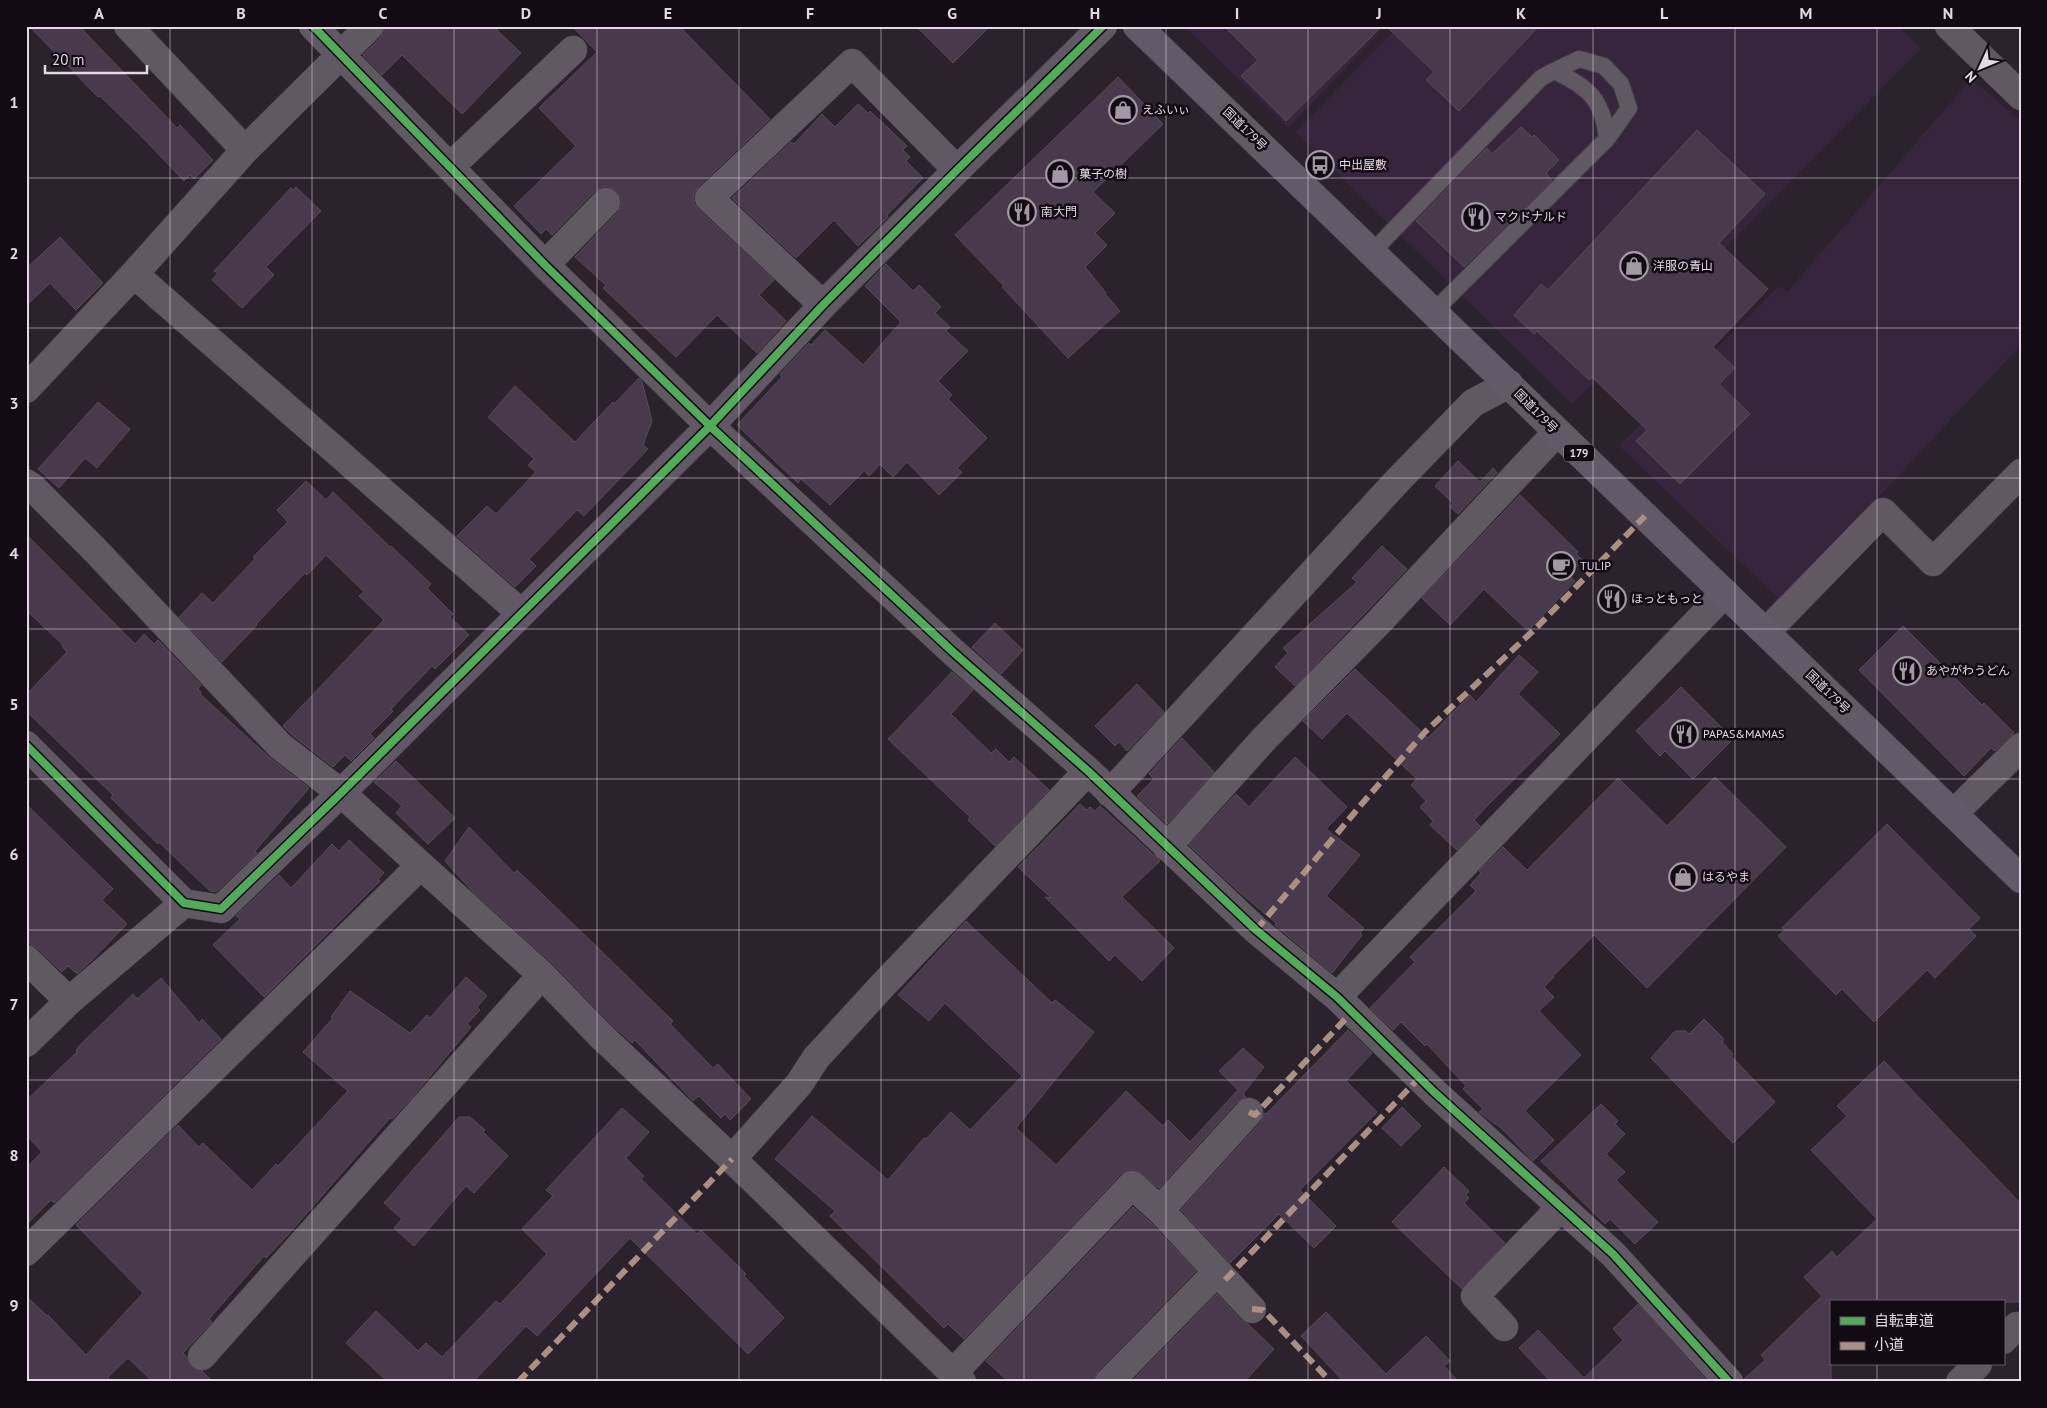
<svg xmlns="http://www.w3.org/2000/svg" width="2047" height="1408" viewBox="0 0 2047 1408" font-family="'PT Sans','Noto Sans JP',sans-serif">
	<rect width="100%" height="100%" fill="#2b222e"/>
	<!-- built -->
	<path fill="#37243d" d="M1184,26H1386L1288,128Z
		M1399,26H1898L1921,49L1572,404L1295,132Z
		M1971,79L2021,121V345L1781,601L1619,446L1779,286L1787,292Z"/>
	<!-- building -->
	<path fill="#483a4c" stroke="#544c56" d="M29,26H79L177,128L180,125L213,160L194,179L190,175L184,181L143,138L100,96L98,97Z
		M385,26H493L521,53L462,114L402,55L382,75L363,55L381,37Z
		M572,26H679L770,119L698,187L694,194V203L698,209L774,280L759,295L786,321L757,353L717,315L676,357L603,288L606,285L575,257L618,212L621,205V198L616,190L609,187H602L595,191L552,235L546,229L541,234L514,206L576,146L539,108L597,52Z
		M916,26H990L953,63Z
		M1224,26H1382L1286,121L1241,76L1258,60Z
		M1386,26H1539L1459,111L1426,80L1434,72Z
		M1118,77L1163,124L1093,192L1115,213L1095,233L1107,245L1085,267L1106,293L1105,294L1120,311L1068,358L1002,287L1004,286L955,235Z
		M858,104L868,113L870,111L907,146L903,150L910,157L906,161L923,178L887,215L888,217L858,246L834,220L796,258L732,198L791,142L794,144L822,114L835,127Z
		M1521,127L1532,137L1534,135L1559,160L1546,173L1552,180L1464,267L1416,221L1487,148L1492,154Z
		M1697,130L1765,194L1719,243L1768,289L1713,347L1735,368L1719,384L1750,414L1680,484L1636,441L1647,430L1592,377L1589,380L1537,331L1534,334L1514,315L1541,284L1548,290Z
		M296,187L321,211L266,267L274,275L242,308L212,280L218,273L214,271L291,188L293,190Z
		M60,237L103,283L76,310L50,283L26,306V269Z
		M886,264L913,291L919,285L941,307L935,313L950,327L946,331L968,351L938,381L952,395L948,399L987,438L957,468L962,472L939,495L907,462L893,477L880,464L869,476L864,471L830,505L801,479L798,483L737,425L782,377L780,374L809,343L811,345L825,330L863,365L901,322L865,286Z
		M639,378L642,382L652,421L643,445L648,449L584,516L577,510L529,559L536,566L515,587L457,536L487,506L496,514L536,472L528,465L534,459L488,417L515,386L575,442L613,402L614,404Z
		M98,402L130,429L97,468L85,458L59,488L38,469Z
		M1458,461L1480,482L1493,468L1497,473L1458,514L1450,507L1453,503L1435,486Z
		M306,481L326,500L333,492L390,547L391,546L431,584L427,588L453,614L450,617L469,635L435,669L432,666L391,709L393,711L370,734L374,738L351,761L345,755L333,767L291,734L283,726L384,620L359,596L364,592L326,555L307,575L305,573L256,624L257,625L222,662L179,617L202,593L213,603L255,559L253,557L288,522L277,510Z
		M1520,495L1578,552L1576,554L1583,560L1568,575L1575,581L1528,631L1484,589L1450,625L1422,598Z
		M26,534L135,644L144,634L154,644L158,640L201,685L198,689L201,692L200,694L270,758L309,788L255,851L257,853L216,892L210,891L159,842L158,844L111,798L113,795L26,711V695L67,652L62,646L63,645L26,610Z
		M1382,546L1407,569L1295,686L1275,667L1288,653L1283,648L1357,582L1352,578Z
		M995,623L1023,650L1001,674L972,647Z
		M1903,626L1982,705L1984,703L2014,733L1995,751L1991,748L1964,776L1859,670Z
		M1519,655L1538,672L1518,694L1560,734L1487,806L1474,820L1480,826L1457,850L1430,825L1433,821L1420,807L1426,801L1411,785L1417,779L1347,713L1322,739L1303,721L1355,669L1428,738L1470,695L1476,702Z
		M952,672L973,690L951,714L991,753L996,749L1009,762L1014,757L1049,790L995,846L968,820L970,817L888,739Z
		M1137,684L1164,712L1127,751L1119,742L1115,746L1095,726Z
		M1681,687L1733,739L1693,779L1665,751L1660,756L1636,731Z
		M1182,738L1214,772L1167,824L1137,796L1154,779L1149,774Z
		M1295,757L1347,807L1326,829L1360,855L1326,896L1364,928L1360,933L1362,935L1332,973L1275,925L1276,923L1238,891L1189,845L1236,794L1249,807Z
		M396,761L455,818L428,844L396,813L402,806L374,782Z
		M1715,777L1786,847L1647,988L1594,935L1553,976L1554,977L1544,987L1554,997L1539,1011L1581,1055L1525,1111L1554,1140L1533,1161L1501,1128L1479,1112L1483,1109L1463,1089L1466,1086L1427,1044L1425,1046L1401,1022L1393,1030L1370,1008L1415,962L1410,957L1476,891L1470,885L1481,873L1479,871L1503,847L1527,870L1618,778L1667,826Z
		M26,804L113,889L102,900L127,924L92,960L77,974L68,966L62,972L37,948L26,941Z
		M1080,804L1087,810L1090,807L1095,811L1100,806L1160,861L1122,897L1174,948L1142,981L1115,955L1109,961L1045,897L1051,898L1018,867Z
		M1887,824L1980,918L1969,929L1976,936L1935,978L1927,970L1874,1022L1842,989L1836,995L1778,936L1785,930L1782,928Z
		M469,827L514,873L517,870L599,949L673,1021L670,1024L713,1068L718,1064L751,1099L730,1120L725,1114L721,1118L699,1096L693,1101L635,1040L632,1043L612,1025L553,964L473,892L445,861Z
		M349,840L384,873L378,879L380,881L264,997L213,945L240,919L236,916L279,875L291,888L332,844L339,851Z
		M966,921L1052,1003L1055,1000L1094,1032L1016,1128L1056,1165L1126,1091L1163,1126L1168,1120L1190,1142L1238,1090L1219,1071L1243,1048L1264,1067L1243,1094L1246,1097L1237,1102L1159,1188L1136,1170H1128L1121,1174L964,1339L948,1324L944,1328L830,1216L835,1211L775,1159L812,1116L888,1180L924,1138L926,1139L951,1112L970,1130L1022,1076L945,1003L929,1021L898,995Z
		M466,977L487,996L477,1007L480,1010L467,1024L471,1027L411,1099L392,1119L390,1118L287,1236L266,1258L264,1256L209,1319L212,1322L183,1353L187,1357L191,1367L202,1371L213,1382H153L128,1358L108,1377L112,1382H26V1296L47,1316L48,1315L86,1355L143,1293L76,1225L178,1125L199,1147L203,1143L252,1190L276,1164L278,1166L348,1091L303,1052L333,1018L331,1017L350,991L410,1033L427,1015L430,1018Z
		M161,978L199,1023L202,1019L221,1039L54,1203L51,1200L26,1225V1168L42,1152L26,1135V1101L77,1052L76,1050L82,1043L133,994L137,999Z
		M1704,1019L1724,1039L1722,1042L1733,1054L1731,1056L1775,1102L1733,1143L1651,1058L1675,1031H1686L1689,1034Z
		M1348,1030L1372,1053L1346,1081L1377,1112L1300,1190L1336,1226L1314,1248L1279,1214L1230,1263L1181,1210L1261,1122L1264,1113L1266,1114Z
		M1884,1061L2021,1204V1302H1831V1382H1744V1379L1765,1360L1761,1355L1822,1296L1804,1277L1832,1251L1837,1257L1877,1219L1811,1150L1847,1116L1837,1106Z
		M1601,1104L1618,1121L1615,1124L1625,1134L1606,1154L1625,1172L1616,1180L1658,1222L1635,1244L1610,1219L1605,1224L1541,1161Z
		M1402,1107L1421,1126L1401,1146L1382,1128Z
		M622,1108L649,1132L626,1158L644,1176L641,1179L697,1234L701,1230L746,1274L744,1276L784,1318L748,1354L630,1238L537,1336L526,1326L473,1382H388L346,1343L376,1311L418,1351L426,1343L442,1357L496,1301L500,1304L547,1254L522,1229L553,1196L546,1190Z
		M459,1117H470L485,1130L483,1132L508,1156L474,1193L466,1186L414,1246L394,1228L402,1219L384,1203Z
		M1444,1167L1469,1191L1466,1195L1469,1198L1464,1203L1505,1243L1462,1289L1392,1222Z
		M1133,1207L1149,1221L1196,1271L1098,1371L1094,1382H1009L986,1361Z
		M1217,1294L1241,1320L1248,1324L1274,1349L1244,1382H1131Z
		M1638,1304L1708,1382H1551L1519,1348L1538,1330L1584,1378L1623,1340L1613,1329Z
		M1326,1312L1386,1374L1426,1336L1450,1361L1444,1366L1459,1382H1344L1301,1336Z"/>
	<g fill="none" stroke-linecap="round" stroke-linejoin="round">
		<defs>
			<path id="service" d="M1554,71L1579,59L1604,66L1621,84L1629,108L1607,139
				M1372,252L1541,78L1554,71C1589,87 1603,100 1607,139L1434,311"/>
			<path id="minor" d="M128,26L245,150
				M313,26L545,265L710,426L953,652L1088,771L1256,930L1337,997L1434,1092L1613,1254L1729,1382
				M1949,26L2021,96
				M450,167L573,50
				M545,265L606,202
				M134,274L521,613
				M823,305L709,198L852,63L957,170
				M26,389L134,274L245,150L370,26
				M26,483L32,487L95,550L280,746L341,793L542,975L601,1036L732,1159L962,1382
				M1766,632L1883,512L1933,562L2021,473
				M26,745L184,903L221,909L341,793L710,426L823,305L957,170L1103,26
				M1110,793L1399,479L1473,403L1509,384
				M1954,813L2021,747
				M1167,847L1263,740L1377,624L1557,432
				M26,959L69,1001
				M1337,997L1725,593
				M26,1043L69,1001L184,903
				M732,1159L799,1084L816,1058L883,985L1088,771
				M1160,1210L1249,1112
				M26,1252L420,866
				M1504,1327L1475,1296L1561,1207
				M2003,1340L2017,1326L2021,1330
				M202,1356L542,975
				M953,1373L1132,1185L1160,1210L1252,1309
				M1109,1382L1217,1272
				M1960,1382L1978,1364"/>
			<path id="trunk" d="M1137,26L2021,879"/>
		</defs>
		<!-- service casing -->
		<use href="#service" stroke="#453d48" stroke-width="18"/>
		<!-- minor casing -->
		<use href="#minor" stroke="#453d48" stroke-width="29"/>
		<!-- trunk casing -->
		<use href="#trunk" stroke="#453d48" stroke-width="29"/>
		<!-- service -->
		<use href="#service" stroke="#605862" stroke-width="16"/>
		<!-- minor -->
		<use href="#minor" stroke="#605862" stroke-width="28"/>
		<!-- trunk -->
		<use href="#trunk" stroke="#645a67" stroke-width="28"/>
		<!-- quiet -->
		<path stroke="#ac8f84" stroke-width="6" stroke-dasharray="12 6" stroke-linecap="butt" d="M1256,930L1366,799L1425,732L1536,628L1645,516
			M1249,1112L1255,1115L1352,1012
			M1225,1280L1419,1078
			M1252,1309L1263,1310L1331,1382
			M518,1382L732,1159"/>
		<defs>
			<path id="cycleway" d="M313,26L545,265L710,426L953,652L1088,771L1256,930L1337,997L1434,1092L1613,1254L1729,1382
				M26,745L184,903L221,909L341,793L710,426L823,305L957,170L1103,26"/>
		</defs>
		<!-- cycleway casing -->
		<use href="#cycleway" stroke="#120b14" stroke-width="11"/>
		<!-- cycleway -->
		<use href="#cycleway" stroke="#51ab58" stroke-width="8"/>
	</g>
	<!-- grid -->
	<path fill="none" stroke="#e4d8e7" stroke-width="1" stroke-opacity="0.55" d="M170,26V1382M312,26V1382M454,26V1382M597,26V1382M739,26V1382M881,26V1382M1024,26V1382M1166,26V1382M1308,26V1382M1450,26V1382M1593,26V1382M1735,26V1382M1877,26V1302M26,178H2021M26,328H2021M26,478H2021M26,629H2021M26,779H2021M26,930H2021M26,1080H2021M26,1230H2021M1877,1364V1382"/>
	<!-- icons -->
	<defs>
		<symbol id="shop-ring" viewBox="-11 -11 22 22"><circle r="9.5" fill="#120b14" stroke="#a398a6" stroke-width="1.5"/><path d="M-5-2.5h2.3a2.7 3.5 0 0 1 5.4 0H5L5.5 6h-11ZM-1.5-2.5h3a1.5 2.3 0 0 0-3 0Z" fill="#a398a6"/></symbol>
		<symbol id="bus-ring" viewBox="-11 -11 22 22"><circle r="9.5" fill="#120b14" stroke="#a398a6" stroke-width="1.5"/><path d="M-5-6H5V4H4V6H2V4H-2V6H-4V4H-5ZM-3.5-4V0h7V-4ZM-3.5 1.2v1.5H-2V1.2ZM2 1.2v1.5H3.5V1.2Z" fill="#a398a6"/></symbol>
		<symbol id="restaurant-ring" viewBox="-11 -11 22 22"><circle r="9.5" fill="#120b14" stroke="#a398a6" stroke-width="1.5"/><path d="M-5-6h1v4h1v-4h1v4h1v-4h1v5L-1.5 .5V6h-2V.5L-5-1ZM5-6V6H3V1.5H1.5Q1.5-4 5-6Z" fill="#a398a6"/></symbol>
		<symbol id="cafe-ring" viewBox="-11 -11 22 22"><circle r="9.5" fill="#120b14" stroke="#a398a6" stroke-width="1.5"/><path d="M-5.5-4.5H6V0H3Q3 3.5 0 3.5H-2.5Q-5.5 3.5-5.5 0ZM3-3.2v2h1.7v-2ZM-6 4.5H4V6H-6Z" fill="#a398a6"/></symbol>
	</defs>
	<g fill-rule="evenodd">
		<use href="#shop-ring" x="1107" y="94" width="32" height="32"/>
		<use href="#bus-ring" x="1304" y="149" width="32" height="32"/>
		<use href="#shop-ring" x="1044" y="158" width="32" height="32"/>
		<use href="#restaurant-ring" x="1006" y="196" width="32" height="32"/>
		<use href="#restaurant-ring" x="1460" y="201" width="32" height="32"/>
		<use href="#shop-ring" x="1618" y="250" width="32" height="32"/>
		<use href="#cafe-ring" x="1545" y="550" width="32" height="32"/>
		<use href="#restaurant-ring" x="1596" y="583" width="32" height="32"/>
		<use href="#restaurant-ring" x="1891" y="655" width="32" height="32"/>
		<use href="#restaurant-ring" x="1668" y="718" width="32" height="32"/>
		<use href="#shop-ring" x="1667" y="861" width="32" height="32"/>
	</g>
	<g text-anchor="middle" stroke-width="5" stroke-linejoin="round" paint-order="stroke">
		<!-- shield labels -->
		<rect fill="#120b14" stroke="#a59aa8" stroke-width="1" x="1564" y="444.5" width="30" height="17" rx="4"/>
		<g font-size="11" font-weight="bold" fill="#e4d8e7">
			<text x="1579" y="457">179</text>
		</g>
		<!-- poi labels -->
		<g font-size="12" fill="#e4d8e7" stroke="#120b14" text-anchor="start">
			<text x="1142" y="114">えふいぃ</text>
			<text x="1339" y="169">中出屋敷</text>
			<text x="1079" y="178">菓子の樹</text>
			<text x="1041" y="216">南大門</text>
			<text x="1495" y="221">マクドナルド</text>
			<text x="1653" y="270">洋服の青山</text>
			<text x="1580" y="570">TULIP</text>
			<text x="1631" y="603">ほっともっと</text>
			<text x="1926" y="675">あやがわうどん</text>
			<text x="1703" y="738">PAPAS&amp;MAMAS</text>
			<text x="1702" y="881">はるやま</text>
		</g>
		<!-- street labels -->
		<g font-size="12" fill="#e4d8e7" stroke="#120b14">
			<text transform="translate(1245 129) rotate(44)" y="4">国道179号</text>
			<text transform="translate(1536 411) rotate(45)" y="4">国道179号</text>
			<text transform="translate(1828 692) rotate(44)" y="4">国道179号</text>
		</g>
	</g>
	<!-- border -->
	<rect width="2047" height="1408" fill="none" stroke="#120b14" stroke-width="55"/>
	<!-- legend -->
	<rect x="1830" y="1300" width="175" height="65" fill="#120b14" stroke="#665d68"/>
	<rect x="1840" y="1317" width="25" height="8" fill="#51ab58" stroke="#665d68"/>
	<text x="1874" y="1326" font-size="15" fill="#e4d8e7">自転車道</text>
	<rect x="1840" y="1342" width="25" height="8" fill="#ac8f84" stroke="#665d68"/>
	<text x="1874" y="1350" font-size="15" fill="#e4d8e7">小道</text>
	<!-- north arrow -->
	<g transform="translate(1980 68) rotate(226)" stroke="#120b14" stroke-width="4" paint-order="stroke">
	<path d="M0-4L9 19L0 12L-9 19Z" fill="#e4d8e7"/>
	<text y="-8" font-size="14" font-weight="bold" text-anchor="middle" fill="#e4d8e7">N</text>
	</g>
	<!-- scale -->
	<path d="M45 65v8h102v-8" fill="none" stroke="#e4d8e7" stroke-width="2.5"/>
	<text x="52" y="65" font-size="15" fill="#e4d8e7" stroke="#120b14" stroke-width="4" paint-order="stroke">20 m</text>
	<rect x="28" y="28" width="1992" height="1352" fill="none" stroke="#e4d8e7" stroke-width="2"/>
	<g font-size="16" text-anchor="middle" font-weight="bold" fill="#e4d8e7">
		<text x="99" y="19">A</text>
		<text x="241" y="19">B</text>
		<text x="383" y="19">C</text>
		<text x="526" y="19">D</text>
		<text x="668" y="19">E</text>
		<text x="810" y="19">F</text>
		<text x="952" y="19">G</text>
		<text x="1095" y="19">H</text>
		<text x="1237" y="19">I</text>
		<text x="1379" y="19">J</text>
		<text x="1521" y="19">K</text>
		<text x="1664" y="19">L</text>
		<text x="1806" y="19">M</text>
		<text x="1948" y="19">N</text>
		<text x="14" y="108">1</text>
		<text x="14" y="259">2</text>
		<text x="14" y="409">3</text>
		<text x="14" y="559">4</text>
		<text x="14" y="710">5</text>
		<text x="14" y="860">6</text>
		<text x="14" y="1010">7</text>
		<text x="14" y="1161">8</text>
		<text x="14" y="1311">9</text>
	</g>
</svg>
